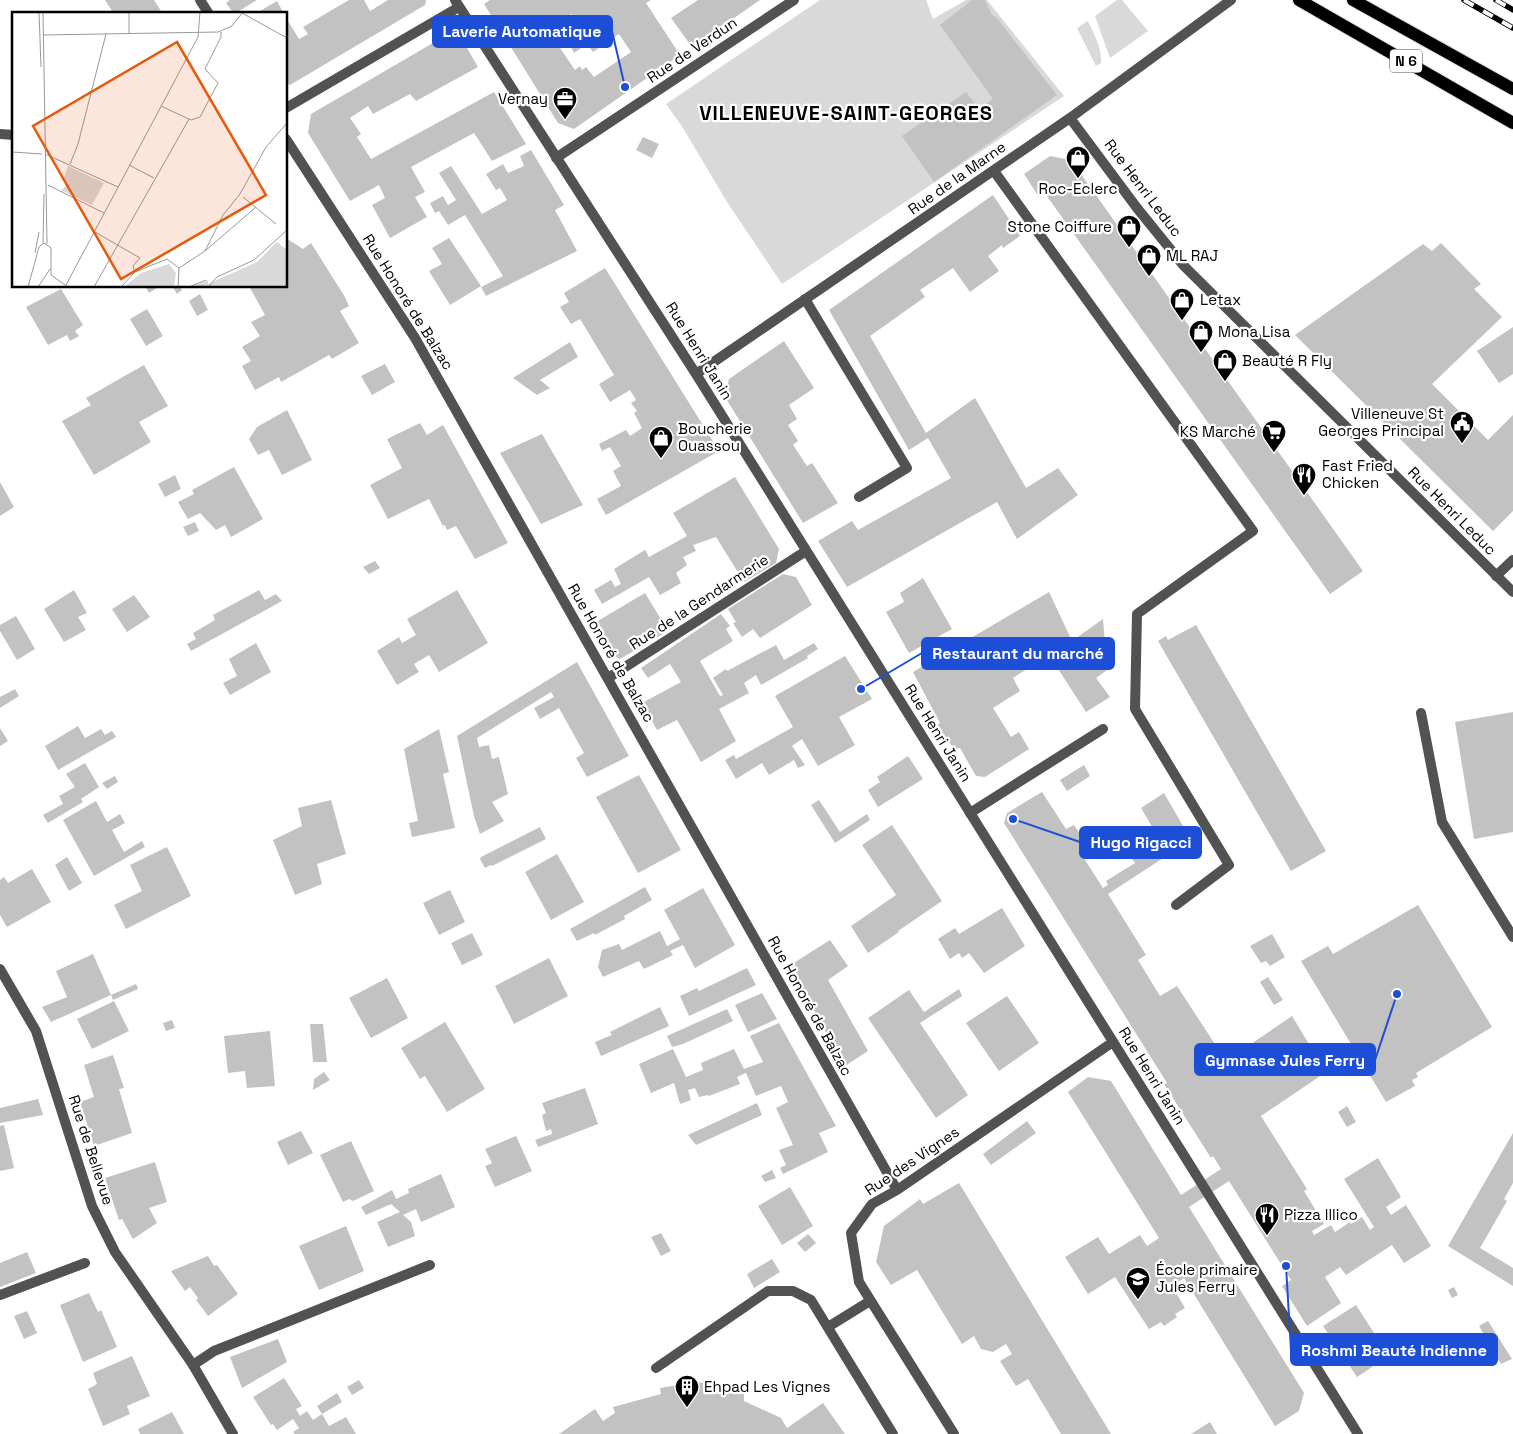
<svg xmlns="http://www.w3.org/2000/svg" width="1513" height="1434" viewBox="0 0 1513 1434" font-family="'Space Grotesk',sans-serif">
	<rect width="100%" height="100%" fill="#fff"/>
	<!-- green -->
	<path fill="#d9d9d9" d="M820,0H926L933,19L966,0H987L1064,96L782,284L727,202L683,128L666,104Z
		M1117,0H1122L1148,31L1110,58L1095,16Z
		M1088,21C1094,34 1102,48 1101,63L1096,66L1077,28Z"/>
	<!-- building -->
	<path fill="#c2c2c2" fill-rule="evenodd" d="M105,0H154L163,14H114Z
		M230,0H257L234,14L226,3Z
		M349,0H364L370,11L388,0H426L425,5L290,85L286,83V18L299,39L308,34L303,27Z
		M490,0H651L646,3L680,55L574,129L558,123L484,4ZM571,14L583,34L575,40L577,43L571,47L574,53L587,44L593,52L619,34L631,52L594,77L586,67L582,70L580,66L575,70L556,42L569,33L562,21Z
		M698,0H760L692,47L671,18Z
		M972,0H985L992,15L996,17L1057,95L934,182L902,136L966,92L979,109L993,99L940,25Z
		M277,1L284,14H255Z
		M445,36L463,41L478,67L416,101L410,94L373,114L368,106L350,118L361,134L357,137L371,159L494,92L526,144L492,161L474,133L411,167L425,192L415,197L427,217L390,238L372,205L385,198L379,185L350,201L308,133L311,114Z
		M643,137L659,144L652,158L636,150Z
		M531,150L564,205L555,210L577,251L486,296L481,287L503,276L465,215L448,225L439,211L435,213L430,203L443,196L448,205L456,200L439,173L451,166L482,214L507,200L500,188L496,190L486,174L503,164L508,173L524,166L520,156Z
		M1050,156L1071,160L1363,571L1330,594L1044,192L1039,197L1024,174Z
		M993,195L1020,236L1003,248L1002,245L988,256L999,271L970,292L953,268L920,290L925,297L870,336L926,433L975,398L1026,488L1058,468L1078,495L1017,539L997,502L847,587L818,541L852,521L858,530L951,478L928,438L909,450L829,310Z
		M286,238L303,249L311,243L345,297L349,306L340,311L359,343L332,359L329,355L281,382L279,377L255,390L242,366L251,361L242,347L260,336L251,322L265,315L249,286H286Z
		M449,238L481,286L450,305L429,271L442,264L432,248Z
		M1441,243L1481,284L1474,289L1502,317L1432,384L1488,440L1513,415V511L1493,531L1295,335L1423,244L1432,251Z
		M605,268L719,451L606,515L597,499L621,486L613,471L621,466L610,447L602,451L599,444L626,430L630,436L642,428L634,413L637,411L631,403L636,400L630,390L610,402L599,384L614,375L580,319L571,324L560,307L569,302L564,293Z
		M145,286H160L149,293Z
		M172,286H179L182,290L177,294Z
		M61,289L83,325L75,331L79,336L70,341L67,335L48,345L26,307Z
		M200,294L208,310L197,316L189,301Z
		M147,309L163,336L146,346L130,319Z
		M1513,327V374L1499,383L1477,351Z
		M784,341L814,388L789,405L797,419L788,425L798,441L793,445L807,466L812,463L838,503L803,523L725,397L729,379Z
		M570,342L578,357L540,380L550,388L537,395L513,378Z
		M385,364L395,382L372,395L361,376Z
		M144,365L168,406L139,422L151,442L94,475L62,421L91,405L86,398Z
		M287,410L312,460L282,475L269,450L258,455L249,439L257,427Z
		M420,423L427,435L443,425L508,543L475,559L456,526L447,530L445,525L443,526L429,499L388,519L370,485L402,468L387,439Z
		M542,434L583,505L541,524L500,453Z
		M234,467L263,519L231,537L225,525L216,530L200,513L188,519L178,502L194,494L192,490Z
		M175,475L181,489L165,497L158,484Z
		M735,477L779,549L776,563L744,582L716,537L693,545L696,551L683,557L687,565L676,573L681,583L669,590L660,595L649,577L602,604L594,590L611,580L615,587L621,584L614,569L645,550L649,557L687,536L673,513Z
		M0,482L14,507L0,516Z
		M195,522L199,531L188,536L183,527Z
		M375,561L380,568L369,574L363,567Z
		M783,574L796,577L812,605L760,638L753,629L742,637L733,623L736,622L728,609Z
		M923,578L952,629L909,653L886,612L904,602L900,593Z
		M74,590L87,613L78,617L86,630L64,642L44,609Z
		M259,590L265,600L276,594L282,601L191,651L187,644L196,639L193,633L215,620L213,615Z
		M457,590L488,643L439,672L429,655L414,664L419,672L397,685L377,651L399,637L402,643L416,635L407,619Z
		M1049,592L1072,641L1103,619L1107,670L1096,678L1110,697L1086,712L1049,655L1013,678L1020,691L993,708L1011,737L1019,732L1029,749L985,777L976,776L960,748L954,749L937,725L940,723L913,672Z
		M645,593L668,631L620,659L615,656L596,622Z
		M134,595L150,617L127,632L112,609Z
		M721,614L730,626L726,629L733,641L700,661L720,696L723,695L713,678L726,669L727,671L776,645L784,660L814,643L818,649L807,656L808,658L761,685L756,675L744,683L749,693L719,709L736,741L701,762L677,720L657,730L642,703L681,682L670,664L648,678L641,668Z
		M16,616L35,649L17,660L0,631V625Z
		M1196,625L1326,851L1291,871L1158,641L1166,636L1168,640Z
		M256,643L271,672L230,695L223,683L237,676L229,659Z
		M845,656L872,699L839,717L855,745L818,766L802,739L792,746L805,765L798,768L794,760L769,775L762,763L736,779L725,760L734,755L736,759L793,727L775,696Z
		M577,662L629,756L587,777L576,758L584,753L559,708L540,719L534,708L554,697L551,692L477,738L479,747L489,745L492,759L499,757L508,794L492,802L504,821L480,834L474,816L457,736Z
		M15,689L19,696L0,708V697Z
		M1513,712V832L1474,839L1455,722Z
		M78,726L85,738L101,729L105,735L112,731L116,737L58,770L45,746Z
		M0,728L8,741L0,746Z
		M439,729L449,772L443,774L455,828L412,837L409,823L418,821L404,749Z
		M908,756L923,779L878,807L868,790L880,782L877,777Z
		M85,763L99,787L81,799L83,802L48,823L43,815L63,804L59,796L75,787L66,774Z
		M1084,765L1090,776L1067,791L1060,780Z
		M639,775L681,850L638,873L596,797Z
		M115,776L118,782L107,789L102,783Z
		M1042,792L1066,829L1074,825L1092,852L1083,857L1103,888L1108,885L1106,881L1135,863L1128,852L1157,835L1141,808L1164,793L1191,840L1108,894L1146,955L1138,960L1160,996L1177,986L1226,1061L1292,1016L1326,1072L1261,1116L1307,1189L1304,1191L1324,1224L1312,1231L1314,1235L1331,1225L1335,1232L1350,1222L1351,1224L1362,1217L1370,1230L1374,1227L1344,1179L1378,1158L1401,1197L1386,1207L1391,1215L1406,1205L1431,1246L1404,1263L1392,1245L1346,1275L1340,1267L1325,1277L1341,1303L1307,1326L1282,1286L1291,1280L1229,1181L1189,1207L1304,1393L1299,1411L1275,1426L1184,1278L1172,1286L1185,1308L1175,1314L1177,1317L1164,1326L1161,1322L1149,1329L1115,1277L1088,1294L1065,1257L1098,1237L1109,1254L1140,1235L1147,1246L1159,1238L1068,1092L1088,1077L1111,1081L1181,1195L1221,1169L1213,1156L1211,1158L1164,1084L1167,1083L1004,823L1007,813Z
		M331,800L346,854L317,864L322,884L295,895L273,840L302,826L298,808Z
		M819,800L840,832L867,814L870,820L835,843L811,805Z
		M96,801L107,822L120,814L125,823L112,830L124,852L142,841L145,847L94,876L63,820Z
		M892,825L942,901L898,931L899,932L868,953L851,926L896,895L862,845Z
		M540,827L546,839L492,866L491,865L485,868L480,859L481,857Z
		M167,847L191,896L126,929L114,905L142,891L130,865Z
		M557,854L584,902L551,920L525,872Z
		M67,857L82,883L69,891L55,865Z
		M32,869L51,902L7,927L0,915V880L4,877L8,883Z
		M645,887L652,900L624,916L625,919L595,935L594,933L577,941L570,929Z
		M703,888L735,945L695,968L683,945L670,951L673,955L644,969L639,961L603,977L598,967L602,950L619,944L622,950L660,931L667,946L680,939L664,910Z
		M450,890L465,922L439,935L423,903Z
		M1418,905L1492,1027L1416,1073L1418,1077L1412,1080L1415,1086L1386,1102L1301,961L1328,946L1333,954Z
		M1002,908L1025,946L984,973L969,953L962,958L959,953L950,959L938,939L955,928L959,934Z
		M472,933L483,955L462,965L451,943Z
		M1272,934L1285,957L1270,966L1266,961L1261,963L1250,946Z
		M830,940L848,966L828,980L868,1051L845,1066L789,966Z
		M93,954L111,995L51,1022L42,1007L67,997L56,971Z
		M549,958L568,996L514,1024L495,986Z
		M747,968L756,985L689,1016L680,996L697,988L699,991Z
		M1268,977L1283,1000L1274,1005L1260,982Z
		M387,978L408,1018L371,1038L349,998Z
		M136,984L138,989L113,1000L111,995Z
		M959,989L962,996L920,1023L968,1095L936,1118L868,1018L909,990L924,1012Z
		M762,993L777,1019L748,1032L735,1005Z
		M1007,996L1039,1043L999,1071L966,1023Z
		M114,1001L129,1031L92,1049L77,1019Z
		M660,1007L669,1026L601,1056L595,1042L612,1035L610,1032Z
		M727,1009L733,1021L683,1044L672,1047L667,1036Z
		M172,1020L175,1028L166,1031L163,1023Z
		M445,1022L485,1089L447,1112L425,1076L420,1079L401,1048Z
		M779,1023L836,1126L819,1133L828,1152L783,1174L780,1168L786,1165L779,1150L793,1145L776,1108L788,1102L781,1086L756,1096L746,1073L737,1077L740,1084L709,1096L708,1095L699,1097L695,1088L688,1090L691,1100L680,1104L674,1083L651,1093L639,1064L673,1049L686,1077L703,1070L701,1063L734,1049L744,1069L763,1062L750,1036Z
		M310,1024H323L327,1062H313Z
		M270,1031L275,1086L247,1088L245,1071L228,1073L224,1036Z
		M113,1055L124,1088L119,1089L132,1133L94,1146L80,1102L94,1097L84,1065Z
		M324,1072L330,1080L313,1090L314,1079Z
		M585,1088L598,1124L538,1147L535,1140L552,1134L551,1129L546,1131L542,1115L546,1113L542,1103Z
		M38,1099L43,1115L0,1123V1108Z
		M757,1103L762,1115L696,1145L688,1135Z
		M1347,1106L1356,1122L1347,1127L1338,1112Z
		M1027,1121L1036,1133L991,1165L983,1154Z
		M4,1125L14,1168L0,1171V1126Z
		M301,1131L313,1153L288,1165L277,1142Z
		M1513,1133V1183L1504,1199L1507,1201L1480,1248L1513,1268V1286L1448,1246Z
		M516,1136L532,1171L495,1187L485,1166L492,1163L485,1149Z
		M351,1141L374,1191L353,1201L349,1199L343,1202L320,1155Z
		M155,1162L167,1202L149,1208L157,1223L133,1239L122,1219L119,1220L105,1178Z
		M772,1170L776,1178L765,1182L761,1176Z
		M441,1174L455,1207L421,1222L416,1209L403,1215L411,1222L415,1236L388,1247L377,1222L400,1212L391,1204L366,1215L361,1207L392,1190L396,1199L409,1193L408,1189Z
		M959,1183L1111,1434H1061L1028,1379L1016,1386L1000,1361L1012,1354L1006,1344L993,1352L981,1349L974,1336L962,1344L917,1270L891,1285L876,1262L884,1226L920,1199L923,1204Z
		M790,1187L813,1226L782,1245L758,1206Z
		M346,1226L364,1271L319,1290L299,1246Z
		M661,1233L671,1251L661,1256L651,1237Z
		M808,1234L816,1243L805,1252L797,1243Z
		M27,1252L36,1273L0,1287V1263Z
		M208,1256L214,1266L217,1265L238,1294L208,1316L196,1300L198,1298L190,1287L185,1291L171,1271Z
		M772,1259L780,1272L754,1288L747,1274Z
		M1454,1287L1458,1295L1452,1298L1448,1290Z
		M89,1293L98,1312L101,1310L117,1347L83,1362L60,1305Z
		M1356,1305L1389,1356L1357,1377L1323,1326Z
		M27,1311L37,1333L24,1339L14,1316Z
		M1488,1321L1512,1359L1501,1364L1479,1326Z
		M278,1339L287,1362L242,1388L230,1357Z
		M132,1356L150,1396L127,1406L130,1414L103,1426L88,1389L97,1384L93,1373Z
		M284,1378L302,1406L296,1409L300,1416L307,1411L313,1420L322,1414L329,1426L346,1417L356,1434H295L293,1432L299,1428L293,1419L277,1430L273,1424L271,1425L253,1397Z
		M359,1380L364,1388L352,1395L347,1387Z
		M696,1382L744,1387V1401L781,1418L787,1428L823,1403L845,1434H559L595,1409L603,1421L615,1413L613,1407L661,1394L660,1388Z
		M337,1393L342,1402L322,1414L317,1406Z
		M172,1412L184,1434H140L138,1429Z
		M1210,1422L1217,1434H1191Z"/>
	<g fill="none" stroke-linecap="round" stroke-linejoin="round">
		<defs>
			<path id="primary" d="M1299,0L1513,123
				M1353,0L1513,89"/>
		</defs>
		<!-- primary casing -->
		<use href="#primary" stroke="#dbdbdb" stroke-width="14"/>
		<!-- lane -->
		<path stroke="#525252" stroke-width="10" d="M994,171L1253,531L1137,614L1135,709L1229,865L1176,905
			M805,299L907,468L859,497
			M1496,576L1513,560
			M1421,713L1442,822L1513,937
			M970,813L1103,729
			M828,1327L870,1301
			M193,1365L214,1351L430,1265
			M656,1368L768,1291H793L811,1300L893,1434"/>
		<!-- street -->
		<path stroke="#525252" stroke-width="10" d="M200,0L209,14
			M455,0L696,374L1358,1434
			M286,108L459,7
			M1070,118L1137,208L1184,266L1513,592
			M0,134L14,135
			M286,139L415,338L897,1190
			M556,158L794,0
			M696,374L1070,118L1231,0
			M608,678L806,551
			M0,969L36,1031L92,1206L115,1252L193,1365L233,1434
			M0,1295L85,1263
			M954,1434L859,1282L851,1233L872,1204L897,1190L1113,1042"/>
		<!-- primary -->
		<use href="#primary" stroke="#000" stroke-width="12"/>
		<defs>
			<path id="rail" d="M1464,0L1513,28
				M1496,0L1513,10"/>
		</defs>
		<!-- rail casing -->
		<use href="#rail" stroke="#000" stroke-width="5.5"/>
		<!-- rail -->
		<use href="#rail" stroke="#fff" stroke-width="4" stroke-dasharray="11" stroke-linecap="butt"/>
	</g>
	<!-- icons -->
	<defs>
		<symbol id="office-pin" viewBox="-11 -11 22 30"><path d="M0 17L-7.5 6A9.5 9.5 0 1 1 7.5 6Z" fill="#000" stroke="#fff"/><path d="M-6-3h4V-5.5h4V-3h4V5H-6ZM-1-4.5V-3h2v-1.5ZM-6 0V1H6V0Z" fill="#fff"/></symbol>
		<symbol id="shop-pin" viewBox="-11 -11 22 30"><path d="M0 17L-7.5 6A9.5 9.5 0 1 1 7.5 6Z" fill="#000" stroke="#fff"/><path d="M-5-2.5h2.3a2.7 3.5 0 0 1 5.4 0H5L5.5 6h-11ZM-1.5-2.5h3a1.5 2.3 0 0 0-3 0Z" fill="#fff"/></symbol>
		<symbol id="civic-pin" viewBox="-11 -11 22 30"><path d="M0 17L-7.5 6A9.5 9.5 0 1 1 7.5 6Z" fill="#000" stroke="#fff"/><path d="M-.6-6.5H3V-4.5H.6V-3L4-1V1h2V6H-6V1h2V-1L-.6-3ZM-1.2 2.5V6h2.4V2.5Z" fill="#fff"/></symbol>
		<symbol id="supermarket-pin" viewBox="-11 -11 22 30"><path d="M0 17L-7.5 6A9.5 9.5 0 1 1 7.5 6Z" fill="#000" stroke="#fff"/><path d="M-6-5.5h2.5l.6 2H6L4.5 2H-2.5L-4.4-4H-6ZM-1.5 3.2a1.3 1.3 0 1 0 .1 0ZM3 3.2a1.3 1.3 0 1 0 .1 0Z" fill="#fff"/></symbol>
		<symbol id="restaurant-pin" viewBox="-11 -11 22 30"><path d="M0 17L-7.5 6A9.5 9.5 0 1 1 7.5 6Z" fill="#000" stroke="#fff"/><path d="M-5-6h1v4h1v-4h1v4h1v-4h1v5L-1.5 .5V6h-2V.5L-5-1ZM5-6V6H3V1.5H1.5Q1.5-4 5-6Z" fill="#fff"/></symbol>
		<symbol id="school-pin" viewBox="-11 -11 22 30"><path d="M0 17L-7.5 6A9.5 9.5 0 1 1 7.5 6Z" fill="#000" stroke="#fff"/><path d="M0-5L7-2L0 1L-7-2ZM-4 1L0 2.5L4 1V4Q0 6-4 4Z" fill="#fff"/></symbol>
		<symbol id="building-pin" viewBox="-11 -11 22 30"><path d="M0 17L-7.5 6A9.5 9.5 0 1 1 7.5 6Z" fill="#000" stroke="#fff"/><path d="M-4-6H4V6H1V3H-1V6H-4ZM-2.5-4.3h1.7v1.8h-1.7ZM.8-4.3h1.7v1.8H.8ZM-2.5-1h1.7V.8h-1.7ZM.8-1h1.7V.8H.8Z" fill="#fff"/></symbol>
	</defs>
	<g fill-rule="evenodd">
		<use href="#office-pin" x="551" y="85" width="28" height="38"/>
		<use href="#shop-pin" x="1064" y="144" width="28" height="38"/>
		<use href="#shop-pin" x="1115" y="213" width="28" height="38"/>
		<use href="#shop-pin" x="1135" y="242" width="28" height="38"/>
		<use href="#shop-pin" x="1168" y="286" width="28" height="38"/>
		<use href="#shop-pin" x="1187" y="318" width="28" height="38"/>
		<use href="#shop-pin" x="1211" y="347" width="28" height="38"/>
		<use href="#civic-pin" x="1448" y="409" width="28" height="38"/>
		<use href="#supermarket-pin" x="1260" y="418" width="28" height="38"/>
		<use href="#shop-pin" x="647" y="424" width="28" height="38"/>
		<use href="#restaurant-pin" x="1290" y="461" width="28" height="38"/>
		<use href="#restaurant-pin" x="1253" y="1201" width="28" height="38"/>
		<use href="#school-pin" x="1124" y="1265" width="28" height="38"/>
		<use href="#building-pin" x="673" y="1373" width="28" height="38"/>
	</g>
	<g text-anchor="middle" stroke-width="4.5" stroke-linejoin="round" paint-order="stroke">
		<!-- shield labels -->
		<rect fill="#fff" stroke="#4c4c4c" stroke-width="1" x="1390" y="49.5" width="32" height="23" rx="4"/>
		<g font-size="14" font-weight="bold" fill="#000">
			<text x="1406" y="66">N 6</text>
		</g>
		<!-- street labels -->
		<g font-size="15" fill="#000" stroke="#fff">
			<text transform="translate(692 50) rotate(-34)" y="5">Rue de Verdun</text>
			<text transform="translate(957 178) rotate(-35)" y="5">Rue de la Marne</text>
			<text transform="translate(1143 188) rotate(53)" y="5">Rue Henri Leduc</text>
			<text transform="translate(408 302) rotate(58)" y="5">Rue Honoré de Balzac</text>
			<text transform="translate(699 351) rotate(58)" y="5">Rue Henri Janin</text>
			<text transform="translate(1452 511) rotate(45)" y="5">Rue Henri Leduc</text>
			<text transform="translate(699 602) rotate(-33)" y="5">Rue de la Gendarmerie</text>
			<text transform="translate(611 653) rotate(60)" y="5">Rue Honoré de Balzac</text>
			<text transform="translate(938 733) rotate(58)" y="5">Rue Henri Janin</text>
			<text transform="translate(810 1006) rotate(61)" y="5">Rue Honoré de Balzac</text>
			<text transform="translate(1152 1076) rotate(58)" y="5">Rue Henri Janin</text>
			<text transform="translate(91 1150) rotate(72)" y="5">Rue de Bellevue</text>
			<text transform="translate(912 1161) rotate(-34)" y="5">Rue des Vignes</text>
		</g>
		<!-- poi labels -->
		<g font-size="15" fill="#000" stroke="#fff" text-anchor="start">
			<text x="548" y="104" text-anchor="end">Vernay</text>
			<text x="1078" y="194" text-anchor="middle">Roc-Eclerc</text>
			<text x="1112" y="232" text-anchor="end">Stone Coiffure</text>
			<text x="1166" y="261">ML RAJ</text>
			<text x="1200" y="305">Letax</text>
			<text x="1218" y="337">Mona Lisa</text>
			<text x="1242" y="366">Beauté R Fly</text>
			<text x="1444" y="419" text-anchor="end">Villeneuve St<tspan x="1444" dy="17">Georges Principal</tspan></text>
			<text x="678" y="434">Boucherie<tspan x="678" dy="17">Ouassou</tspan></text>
			<text x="1256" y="437" text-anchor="end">KS Marché</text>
			<text x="1322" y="471">Fast Fried<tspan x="1322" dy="17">Chicken</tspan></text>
			<text x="1284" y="1220">Pizza Illico</text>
			<text x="1156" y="1275">École primaire<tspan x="1156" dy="17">Jules Ferry</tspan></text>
			<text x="704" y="1392">Ehpad Les Vignes</text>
		</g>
		<!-- district labels -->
		<g font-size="20" font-weight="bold" letter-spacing="1" fill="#000" stroke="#fff">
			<text x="846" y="120">VILLENEUVE-SAINT-GEORGES</text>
		</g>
	</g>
	<!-- overview -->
	<g transform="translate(12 12)">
		<rect width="275" height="275" fill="#fff"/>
		<path d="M56,154L92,171L80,193L49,178L56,172L51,168ZM265,230L275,238V275H179L196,268V272L245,250ZM157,252L164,261L162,275H112L129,261Z" fill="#d9d9d9"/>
		<path fill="none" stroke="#999" stroke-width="1" d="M27,0L29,55M31,0L35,232M117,0V21M230,1L275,26M31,23L206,20L220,14L231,0M149,94L179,108L188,105L206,71L193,57L209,25V20M0,140L30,142M33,142L106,175M58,152L66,132L94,22M117,153L142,166M36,173L92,201M231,185L264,212M83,220L128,246L121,254L123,260M31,231L32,182M193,239L211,203L228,182L254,135L275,111M23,241L27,220M167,256L193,239L244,195M54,273L186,25L188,0M16,275L27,235L32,231L39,236V263L56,275M26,275L38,257M82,275L177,107M109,275L123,260L155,247L167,256L166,275M177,275L194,268M196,275L205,265L242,248L275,218"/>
		<path fill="#e8590c" fill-opacity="0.15" stroke="#e8590c" stroke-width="2.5" d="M165,30L254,183L109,267L21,114Z"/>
		<rect width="275" height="275" fill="none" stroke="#000" stroke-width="2.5"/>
	</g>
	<!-- callouts -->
	<path fill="none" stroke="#1d4ed8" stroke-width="2" d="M625 87L612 31M861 689L922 653M1013 819L1080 842M1397 994L1375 1060M1286 1266L1291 1350"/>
	<g fill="#1d4ed8" stroke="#fff" stroke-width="2">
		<circle cx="625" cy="87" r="5"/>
		<circle cx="861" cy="689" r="5"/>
		<circle cx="1013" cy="819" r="5"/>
		<circle cx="1397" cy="994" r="5"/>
		<circle cx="1286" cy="1266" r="5"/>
	</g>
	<g fill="#1d4ed8" stroke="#1d4ed8" stroke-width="2">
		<rect x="433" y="16" width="179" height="31" rx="5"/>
		<rect x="922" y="638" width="192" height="31" rx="5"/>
		<rect x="1080" y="827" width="121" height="31" rx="5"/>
		<rect x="1195" y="1044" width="180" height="31" rx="5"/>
		<rect x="1291" y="1334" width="206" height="31" rx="5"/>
	</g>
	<g font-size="16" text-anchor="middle" font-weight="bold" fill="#fff">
		<text x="522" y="37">Laverie Automatique</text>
		<text x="1018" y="659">Restaurant du marché</text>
		<text x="1141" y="848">Hugo Rigacci</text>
		<text x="1285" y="1066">Gymnase Jules Ferry</text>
		<text x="1394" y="1356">Roshmi Beauté Indienne</text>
	</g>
</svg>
